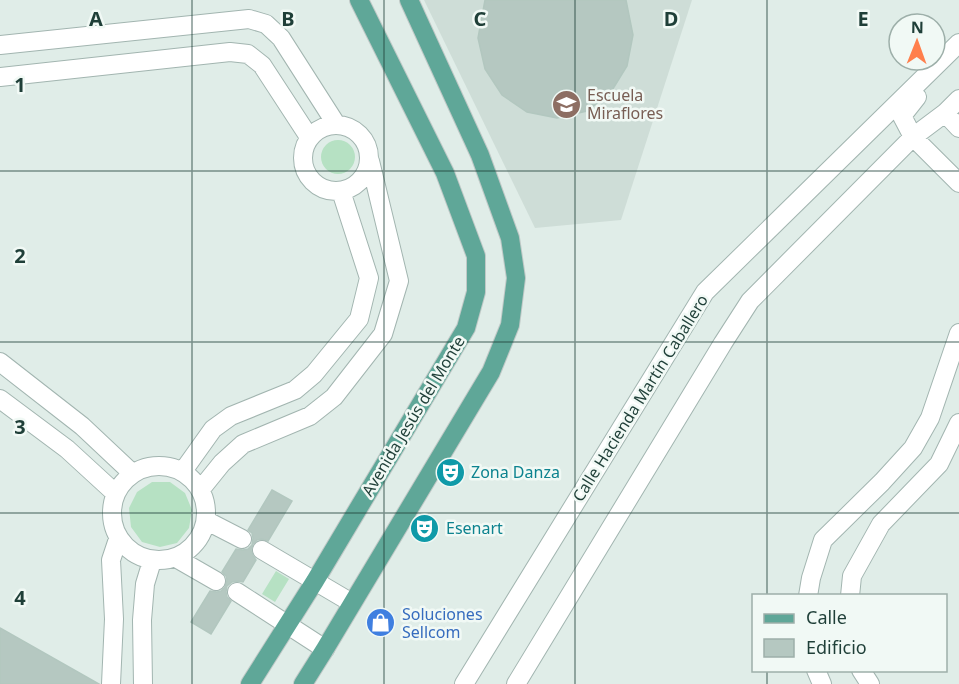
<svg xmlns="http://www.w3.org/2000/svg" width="959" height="684" viewBox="0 0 959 684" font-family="'Noto Sans',sans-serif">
	<rect width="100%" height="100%" fill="#e0ede8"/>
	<!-- built -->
	<path fill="#ceddd7" d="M424,0H692L621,220L535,228Z"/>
	<!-- green -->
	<path fill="#b6e1c3" d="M321 157a17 17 0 1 1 34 0a17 17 0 1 1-34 0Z
		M152,482H170L185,493L192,510L189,528L177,543L160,547L142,542L131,527L129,508L137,492Z
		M276,571L289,579L275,602L262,594Z"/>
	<!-- building -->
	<path fill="#b5c8c1" stroke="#b2c7bf" stroke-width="1.5" d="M485,0H626L633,35L627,66L611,92L587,111L557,118L527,112L502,95L485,69L478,38Z
		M272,490L292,501L268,541L262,539L257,540L253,544L251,550L253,556L256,560L243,582L238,581L232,582L227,586L226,592L227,597L231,601L211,634L191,622L210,591L217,592L221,591L225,587L227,580L226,576L222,572L236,549L243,550L248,549L252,545L253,538L252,533L248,530Z
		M0,628L99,684H0Z"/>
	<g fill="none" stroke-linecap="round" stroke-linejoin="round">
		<defs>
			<path id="minor" d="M0,45L249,19L266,24L281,38L336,124
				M0,77L230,52L248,54L262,65L309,137
				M917,97L902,116L913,137L959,183
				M945,113L959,128
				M303 158a33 33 0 1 1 66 0a33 33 0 1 1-66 0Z
				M0,362L82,426L132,473
				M0,399L67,449L115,493
				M112 513a47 47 0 1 1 94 0a47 47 0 1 1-94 0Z
				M183,471L213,429L231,416L295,390L314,374L359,319L369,278L341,191
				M201,489L222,463L243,444L310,416L334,397L383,334L399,281L370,161
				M207,521L242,539
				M262,550L352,603
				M176,558L216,581
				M237,592L325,649
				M808,596L811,578L823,540L882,482L913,448L930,418L959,333
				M850,596L852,576L881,524L939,464L959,423
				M816,670L822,684
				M861,670L870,684
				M111,684L114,619L111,560L118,539
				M143,684L142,620L145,584L152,561
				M464,684L705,292L959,43
				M516,684L723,343L750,301L913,137L945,113L959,99"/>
			<path id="major" d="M250,684L315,581L466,328L476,292V256L445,173L359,0
				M303,684L325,649L491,372L510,325L516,278L510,238L480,155L409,0"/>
		</defs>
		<!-- minor casing -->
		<use href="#minor" stroke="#a2b5b0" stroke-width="20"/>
		<!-- major casing -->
		<use href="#major" stroke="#c0c9c7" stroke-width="20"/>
		<!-- minor -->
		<use href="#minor" stroke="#fff" stroke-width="18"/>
		<!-- major -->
		<use href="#major" stroke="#5fa798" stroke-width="18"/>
	</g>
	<!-- grid -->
	<path fill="none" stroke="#1f3f38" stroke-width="1.5" stroke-opacity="0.55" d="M192,0V684M384,0V684M575,0V684M767,0V596M0,171H959M0,342H959M0,513H959M767,670V684"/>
	<!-- icons -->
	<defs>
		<symbol id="school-disc" viewBox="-11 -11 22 22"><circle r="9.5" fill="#8d6e63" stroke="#f1f9f5"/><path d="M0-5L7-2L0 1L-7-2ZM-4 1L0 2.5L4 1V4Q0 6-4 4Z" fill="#fff"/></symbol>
		<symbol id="theatre-disc" viewBox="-11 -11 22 22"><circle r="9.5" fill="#0f9aa8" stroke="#f1f9f5"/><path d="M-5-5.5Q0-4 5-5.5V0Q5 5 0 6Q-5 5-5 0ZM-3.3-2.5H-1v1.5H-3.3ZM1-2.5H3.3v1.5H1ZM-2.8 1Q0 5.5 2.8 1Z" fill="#fff"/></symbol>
		<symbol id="shop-disc" viewBox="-11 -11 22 22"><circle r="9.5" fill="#3f7fe0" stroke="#f1f9f5"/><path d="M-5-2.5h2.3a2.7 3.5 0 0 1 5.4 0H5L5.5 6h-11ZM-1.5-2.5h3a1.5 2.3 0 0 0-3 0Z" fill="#fff"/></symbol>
	</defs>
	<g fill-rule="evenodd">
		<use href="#school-disc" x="550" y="88" width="33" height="33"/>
		<use href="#theatre-disc" x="434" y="456" width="33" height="33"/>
		<use href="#theatre-disc" x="408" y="512" width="33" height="33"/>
		<use href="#shop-disc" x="364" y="606" width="33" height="33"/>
	</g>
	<g text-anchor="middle" stroke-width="5" stroke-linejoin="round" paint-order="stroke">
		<!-- education labels -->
		<g font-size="16" fill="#785e54" stroke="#f1f9f5" text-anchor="start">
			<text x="587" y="101">Escuela<tspan x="587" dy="18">Miraflores</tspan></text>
		</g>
		<!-- street labels -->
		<g font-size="16" fill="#1f3f38" stroke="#f1f9f5">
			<text transform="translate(640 398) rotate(-58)" y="6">Calle Hacienda Martín Caballero</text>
			<text transform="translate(413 416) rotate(-59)" y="6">Avenida Jesús del Monte</text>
		</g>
		<!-- culture labels -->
		<g font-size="16" fill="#0d838f" stroke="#f1f9f5" text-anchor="start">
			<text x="471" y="478">Zona Danza</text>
			<text x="446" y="534">Esenart</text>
		</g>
		<!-- shop labels -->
		<g font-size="16" fill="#366cbe" stroke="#f1f9f5" text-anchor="start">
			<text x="402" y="620">Soluciones<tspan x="402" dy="18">Sellcom</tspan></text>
		</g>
	</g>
	<g font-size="20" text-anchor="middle" font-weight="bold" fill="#1f3f38" stroke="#f1f9f5" stroke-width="5" stroke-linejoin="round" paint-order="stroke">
		<text x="96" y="26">A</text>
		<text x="288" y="26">B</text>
		<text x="480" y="26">C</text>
		<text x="671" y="26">D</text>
		<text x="863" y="26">E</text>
		<text x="20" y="92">1</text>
		<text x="20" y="263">2</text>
		<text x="20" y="434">3</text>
		<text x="20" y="605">4</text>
	</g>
	<!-- legend -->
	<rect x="752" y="594" width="195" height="78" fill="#f1f9f5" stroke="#9dafa9" stroke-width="1.5"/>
	<rect x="764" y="614" width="30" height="9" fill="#5fa798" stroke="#9dafa9" stroke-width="1.5"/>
	<text x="806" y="624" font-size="18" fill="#1f3f38">Calle</text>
	<rect x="764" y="639" width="30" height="18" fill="#b5c8c1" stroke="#9dafa9" stroke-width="1.5"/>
	<text x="806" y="654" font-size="18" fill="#1f3f38">Edificio</text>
	<!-- north arrow -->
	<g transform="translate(917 42) rotate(1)"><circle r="28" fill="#f1f9f5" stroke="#9dafa9" stroke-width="1.5"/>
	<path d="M0-4.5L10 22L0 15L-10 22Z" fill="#ff7f4c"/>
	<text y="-9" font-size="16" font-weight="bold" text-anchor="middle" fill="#1f3f38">N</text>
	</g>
</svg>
